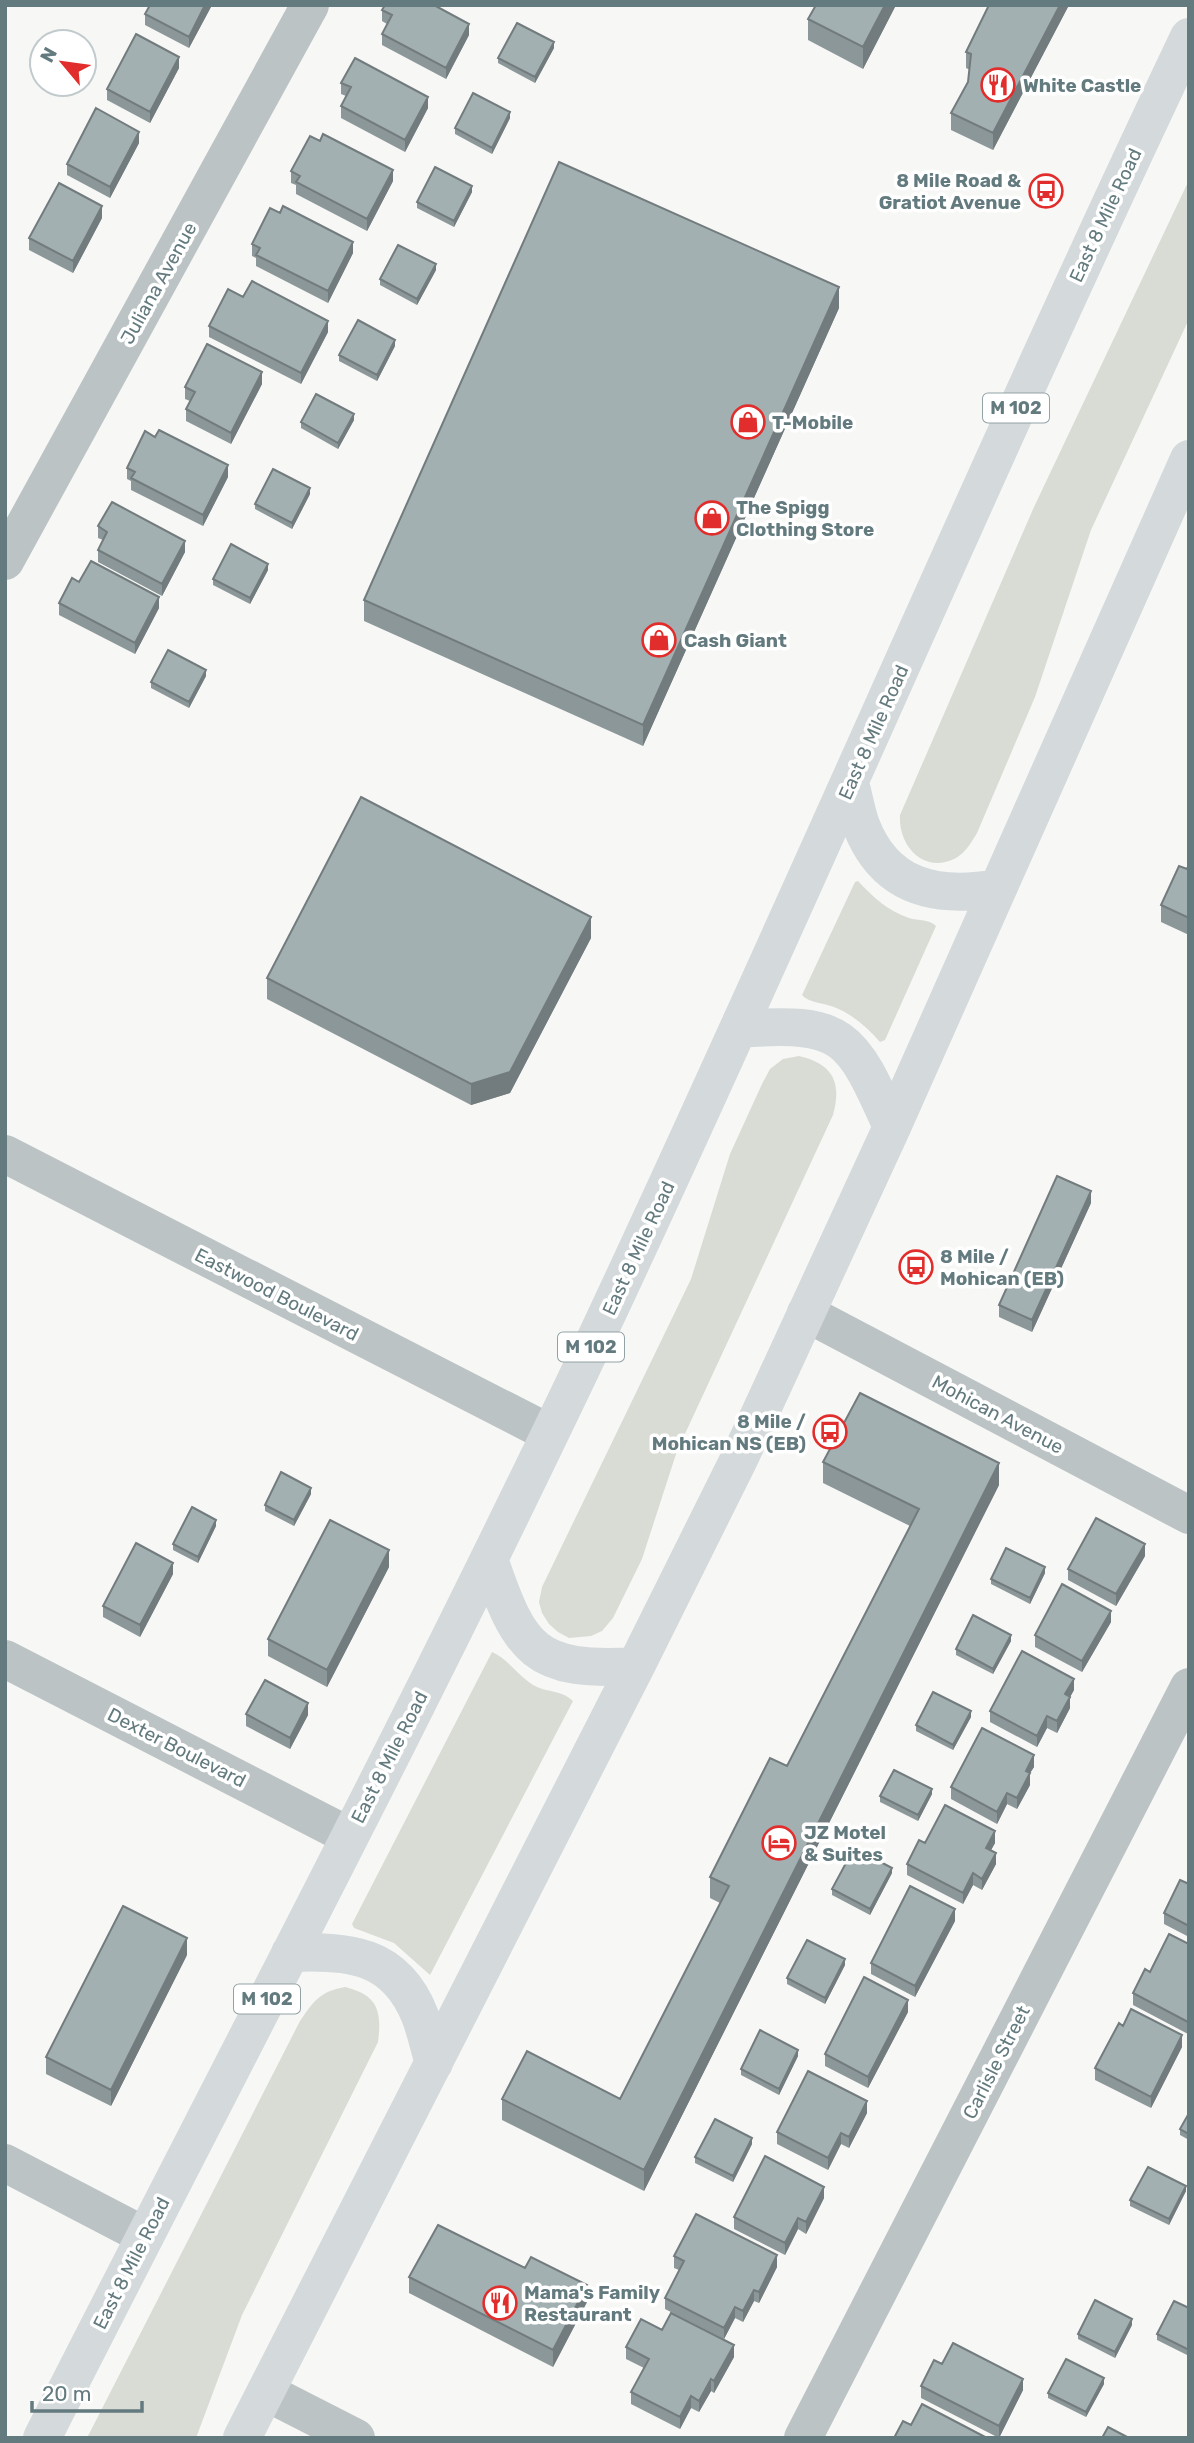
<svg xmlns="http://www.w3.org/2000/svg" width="1194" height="2443" viewBox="0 0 1194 2443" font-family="Rubik,sans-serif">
	<rect width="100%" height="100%" fill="#f7f7f5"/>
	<!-- green -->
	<path fill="#d9dcd4" d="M1189,180V319L1091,530L1035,697L977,833C971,843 966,852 956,858C924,875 898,846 900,815L1034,507Z
		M858,881C873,897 888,911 909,918C919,921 929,919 936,926L885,1040L880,1042C868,1028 852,1014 834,1007C824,1003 809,1003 802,995L855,882Z
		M799,1056C833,1064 842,1082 833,1115L677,1451L642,1559L613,1618L602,1631L591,1636L569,1638L558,1632L549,1624L542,1613L539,1602L542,1587L691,1279L730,1154L762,1084L770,1069L783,1059Z
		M492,1652C509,1659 519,1678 537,1687C549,1692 563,1691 573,1701L430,1975L394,1943L354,1928L352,1924Z
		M345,1987C378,1995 382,2011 378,2042L242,2315L196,2438H87L300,2021C314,2001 319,1992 345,1987Z"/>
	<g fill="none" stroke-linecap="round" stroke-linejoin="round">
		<!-- minor -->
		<path stroke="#bcc3c5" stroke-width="38" d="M5,561L310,5
			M5,1154L549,1433
			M806,1313L1189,1515
			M5,1659L349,1836
			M5,2163L145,2236
			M266,2392L356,2438
			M803,2438L1189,1687"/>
		<!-- highway -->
		<path stroke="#d4d9db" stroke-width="38" d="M850,783C854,797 856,812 861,825C885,888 937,899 998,888
			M739,1029C844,1021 851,1035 892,1127
			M489,1559C520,1651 535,1672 636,1666
			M290,1953C348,1950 396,1954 420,2016C426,2031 429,2048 434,2063
			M42,2438C230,2068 424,1702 601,1327C802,899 986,464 1189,37
			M242,2438L636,1666L739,1459L892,1127L1189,459"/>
	</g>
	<!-- wall -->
	<path fill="#8c9799" d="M150,5H212L189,48L145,25V14Z
		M816,5H896L863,69L808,40V19Z
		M989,5H1069L993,150L951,130V113L968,82L970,70L966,68V52Z
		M382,10L469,35L446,79L382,45V34L387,24L382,21Z
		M554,48L535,83L498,63V58Z
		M179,68L150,123L107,100V89Z
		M341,83L428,108L405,152L341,118V106L346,96L341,94Z
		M510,118L492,154L455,134V128Z
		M139,143L110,198L67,175V164Z
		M291,171L393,181L367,231L296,194V185L291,183Z
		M472,192L454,227L417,208V202Z
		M280,213L353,253L328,303L256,266V258L252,256V244Z
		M102,218L73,273L29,250V238Z
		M436,270L417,305L380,285V279Z
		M243,297L328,332L301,384L209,337V326Z
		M839,308L643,746L364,621V600Z
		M395,346L377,381L339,361V355Z
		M262,384L231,444L186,421V409L190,401L185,399V387Z
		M354,420L338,449L301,428V422Z
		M127,468L228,477L203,526L131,490V481L127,479Z
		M310,494L292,529L255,509V504Z
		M98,526L185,552L162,596L98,562V550L103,540L98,538Z
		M268,570L250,604L213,585V579Z
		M79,582L159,608L135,654L59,615V603Z
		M206,676L189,708L151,688V682Z
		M1189,865V935L1161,922V905Z
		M591,938L510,1093L471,1105L267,999V978Z
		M1091,1203L1032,1332L999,1317V1305Z
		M823,1462L999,1485L644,2191L502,2120V2099H620L720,1903L710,1898V1877L787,1766L910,1526L823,1483Z
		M311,1494L294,1526L265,1511V1505Z
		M216,1526L198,1563L173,1550V1544Z
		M1145,1556L1116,1606L1068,1580V1569Z
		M389,1567L327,1687L268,1656V1639Z
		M1045,1573L1030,1604L991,1584V1579Z
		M173,1574L140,1637L103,1617V1606Z
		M1111,1622L1082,1672L1035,1647V1635Z
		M1011,1641L993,1674L956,1655V1649Z
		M1074,1690L1070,1697V1708L1057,1733L1047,1728L1037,1747L990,1722V1711Z
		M246,1714L308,1715L290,1749L246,1726Z
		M971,1717L953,1750L916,1731V1725Z
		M1034,1767L1030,1773V1785L1017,1809L1007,1804L997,1824L951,1799V1787Z
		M932,1794L918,1821L880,1802V1796Z
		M925,1843H995L991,1850L996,1864L982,1890L973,1885L963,1904L907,1875V1864Z
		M892,1873L870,1915L832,1895V1889Z
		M1189,1885V1937L1164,1924V1913Z
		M955,1921L915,1997L871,1974V1963Z
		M1189,1944L1188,2034L1133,2005V1993Z
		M187,1955L111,2106L46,2074V2057Z
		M845,1965L825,2004L787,1984V1978Z
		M908,2012L868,2088L825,2066V2054Z
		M1123,2026L1182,2047L1151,2108L1095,2080V2068Z
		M798,2056L779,2095L741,2075V2069Z
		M867,2113L849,2148L841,2144L828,2170L777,2144V2132Z
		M1189,2113V2140L1180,2135V2129Z
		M752,2144L733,2182L695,2163V2157Z
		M1186,2191L1169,2225L1130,2206V2200Z
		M824,2198L806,2234L798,2229L785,2255L734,2229V2217Z
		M674,2256L777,2267L759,2303L754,2301L743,2322L735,2318L724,2339L665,2309V2298L679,2270L674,2268Z
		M409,2277L587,2302L553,2367L409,2293Z
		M1189,2308V2356L1157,2340V2334Z
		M1132,2325L1115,2358L1078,2339V2334Z
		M662,2330L734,2357L714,2393L711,2391L699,2412L691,2408L680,2429L631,2404V2392L644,2368L626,2359V2347Z
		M942,2364L1023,2390L999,2438L921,2398V2386Z
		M1104,2384L1086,2417L1048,2398V2393Z"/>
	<!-- shaded-wall -->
	<path fill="#727b7d" d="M205,5H212L189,48V37Z
		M885,5H896L863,69V47Z
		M1060,5H1069L993,150V133Z
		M469,24V35L446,79V68Z
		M554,42V48L535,83V77Z
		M179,57V68L150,123V112Z
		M428,97V108L405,152V140Z
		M510,112V118L492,154V148Z
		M139,132V143L110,198V187Z
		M393,170V181L367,231V219Z
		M472,186V192L454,227V221Z
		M102,206V218L73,273V261Z
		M353,242V253L328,303V291Z
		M436,264V270L417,305V299Z
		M839,287V308L643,746V725Z
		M328,321V332L301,384V373Z
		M395,340V346L377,381V375Z
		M262,372V384L231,444V433Z
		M354,414V420L338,449V443Z
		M228,465V477L203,526V515Z
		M310,488V494L292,529V523Z
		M185,541V552L162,596V584Z
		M268,564V570L250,604V598Z
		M159,597V608L135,654V643Z
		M206,670V676L189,708V702Z
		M591,917V938L510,1093L471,1105V1084Z
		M1091,1191V1203L1032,1332V1320Z
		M999,1463V1485L644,2191V2170Z
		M311,1488V1494L294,1526V1520Z
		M216,1520V1526L198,1563V1557Z
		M1145,1544V1556L1116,1606V1594Z
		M389,1550V1567L327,1687V1670Z
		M173,1563V1574L140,1637V1625Z
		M1045,1567V1573L1030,1604V1598Z
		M1111,1611V1622L1082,1672V1661Z
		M1011,1635V1641L993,1674V1669Z
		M1074,1679V1690L1070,1697V1708L1057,1733V1721L1065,1694Z
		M308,1703V1715L290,1749V1738Z
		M971,1711V1717L953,1750V1745Z
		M1047,1716V1728L1037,1747V1736Z
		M1034,1755V1767L1030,1773V1785L1017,1809V1798L1026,1771Z
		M932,1789V1794L918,1821V1815Z
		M1007,1793V1804L997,1824V1812Z
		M995,1831V1843L986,1859V1848Z
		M996,1853V1864L982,1890V1879Z
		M892,1868V1873L870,1915V1909Z
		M973,1873V1885L963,1904V1893Z
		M955,1909V1921L915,1997V1986Z
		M187,1938V1955L111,2106V2090Z
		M845,1959V1965L825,2004V1998Z
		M908,2000V2012L868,2088V2077Z
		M1182,2035V2047L1151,2108V2097Z
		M798,2050V2056L779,2095V2089Z
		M867,2101V2113L849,2148V2137Z
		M841,2133V2144L828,2170V2158Z
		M752,2138V2144L733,2182V2176Z
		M1186,2186V2191L1169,2225V2219Z
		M824,2187V2198L806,2234V2222Z
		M798,2218V2229L785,2255V2243Z
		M777,2255V2267L759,2303V2292Z
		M587,2285V2302L553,2367V2350Z
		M754,2290V2301L743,2322V2311Z
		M735,2307V2318L724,2339V2328Z
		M1132,2319V2325L1115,2358V2352Z
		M734,2345V2357L714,2393V2381Z
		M1104,2378V2384L1086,2417V2412Z
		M711,2379V2391L699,2412V2401Z
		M1023,2379V2390L999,2438V2426Z
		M691,2396V2408L680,2429V2417Z"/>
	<!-- building -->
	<path fill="#a3b0b2" stroke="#727b7d" stroke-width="2" d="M150,5H205L189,37L145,14Z
		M385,5H434L469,24L446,68L382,34L392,15L382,10Z
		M816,5H885L863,47L808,19Z
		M989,5H1060L993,133L951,113L968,82L971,54L966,52Z
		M517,23L554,42L535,77L498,58Z
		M136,34L179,57L150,112L107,89Z
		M355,58L428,97L405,140L341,106L351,87L341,83Z
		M473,93L510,112L492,148L455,128Z
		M96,108L139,132L110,187L67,164Z
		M323,134L393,170L367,219L296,182L300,176L291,171L310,136L320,141Z
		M559,162L839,287L643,725L364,600Z
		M435,167L472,186L454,221L417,202Z
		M59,183L102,206L73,261L29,238Z
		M283,206L353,242L328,291L256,255L260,248L252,244L270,208L280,213Z
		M398,245L436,264L417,299L380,279Z
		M252,281L328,321L301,373L209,326L228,289L243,297Z
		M358,320L395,340L377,375L339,355Z
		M207,344L262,372L231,433L186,409L195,392L185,387Z
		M316,394L354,414L338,443L301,422Z
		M159,430L228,465L203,515L131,478L135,472L127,468L145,431L155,437Z
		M273,469L310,488L292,523L255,504Z
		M112,502L185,541L162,584L98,550L107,532L98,526Z
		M231,544L268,564L250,598L213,579Z
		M91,561L159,597L135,643L59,603L72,578L79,582Z
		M168,650L206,670L189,702L151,682Z
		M361,797L591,917L510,1072L471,1084L267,978Z
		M1189,865V918L1161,905L1179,866L1187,869Z
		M1057,1176L1091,1191L1032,1320L999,1305Z
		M860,1393L999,1463L644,2170L502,2099L527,2051L620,2099L729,1886L710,1877L770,1758L787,1766L919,1509L823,1462Z
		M281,1472L311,1488L294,1520L265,1505Z
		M192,1507L216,1520L198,1557L173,1544Z
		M1096,1518L1145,1544L1116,1594L1068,1569Z
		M330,1520L389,1550L327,1670L268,1639Z
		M136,1543L173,1563L140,1625L103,1606Z
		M1006,1548L1045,1567L1030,1598L991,1579Z
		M1062,1584L1111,1611L1082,1661L1035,1635Z
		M973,1615L1011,1635L993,1669L956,1649Z
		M1022,1651L1074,1679L1065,1694L1070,1697L1057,1721L1047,1716L1037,1736L990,1711Z
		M265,1680L308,1703L290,1738L246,1714Z
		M933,1692L971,1711L953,1745L916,1725Z
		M982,1728L1034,1755L1026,1771L1030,1773L1017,1798L1007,1793L997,1812L951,1787Z
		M894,1770L932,1789L918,1815L880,1796Z
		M945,1805L995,1831L986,1848L996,1853L982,1879L973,1873L963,1893L907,1864L919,1840L925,1843Z
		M854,1848L892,1868L870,1909L832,1889Z
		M1180,1880L1189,1884V1926L1164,1913Z
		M910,1886L955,1909L915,1986L871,1963Z
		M123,1906L187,1938L111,2090L46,2057Z
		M1169,1934L1189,1944L1188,2022L1133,1993L1145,1969L1150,1972Z
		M807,1940L845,1959L825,1998L787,1978Z
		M864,1977L908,2000L868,2077L825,2054Z
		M1131,2009L1182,2035L1151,2097L1095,2068L1119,2023L1123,2026Z
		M760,2030L798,2050L779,2089L741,2069Z
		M808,2071L867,2101L849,2137L841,2133L828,2158L777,2132Z
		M1189,2113V2134L1180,2129Z
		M715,2119L752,2138L733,2176L695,2157Z
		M765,2156L824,2187L806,2222L798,2218L785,2243L734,2217Z
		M1148,2167L1186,2186L1169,2219L1130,2200Z
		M696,2214L777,2255L759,2292L754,2290L743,2311L735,2307L724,2328L665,2298L684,2261L674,2256Z
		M438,2225L525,2268L531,2257L587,2285L553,2350L409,2277Z
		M1095,2300L1132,2319L1115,2352L1078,2334Z
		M1174,2301L1189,2308V2350L1157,2334Z
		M671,2313L734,2345L714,2381L711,2379L699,2401L691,2396L680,2417L631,2392L649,2359L626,2347L641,2319L662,2330Z
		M953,2343L1023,2379L999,2426L921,2386L934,2360L942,2364Z
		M1066,2359L1104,2378L1086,2412L1048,2393Z
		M922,2404L987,2438H894L903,2421L911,2425Z
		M1108,2427L1129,2438H1102Z"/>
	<!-- icons -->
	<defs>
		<symbol id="restaurant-ring" viewBox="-11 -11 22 22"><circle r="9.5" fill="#fff" stroke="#e12d2b" stroke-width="1.5"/><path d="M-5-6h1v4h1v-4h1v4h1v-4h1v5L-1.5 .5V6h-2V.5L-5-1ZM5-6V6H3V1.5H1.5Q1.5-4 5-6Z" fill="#e12d2b"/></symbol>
		<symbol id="bus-ring" viewBox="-11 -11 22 22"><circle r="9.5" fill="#fff" stroke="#e12d2b" stroke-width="1.5"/><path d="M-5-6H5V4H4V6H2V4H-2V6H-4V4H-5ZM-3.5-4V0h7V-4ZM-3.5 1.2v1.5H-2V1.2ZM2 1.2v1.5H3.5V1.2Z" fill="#e12d2b"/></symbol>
		<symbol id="shop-ring" viewBox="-11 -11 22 22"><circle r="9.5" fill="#fff" stroke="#e12d2b" stroke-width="1.5"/><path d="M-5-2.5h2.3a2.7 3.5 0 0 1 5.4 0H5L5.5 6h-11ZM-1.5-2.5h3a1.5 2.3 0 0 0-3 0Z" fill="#e12d2b"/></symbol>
		<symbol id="hotel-ring" viewBox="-11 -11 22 22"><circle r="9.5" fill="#fff" stroke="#e12d2b" stroke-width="1.5"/><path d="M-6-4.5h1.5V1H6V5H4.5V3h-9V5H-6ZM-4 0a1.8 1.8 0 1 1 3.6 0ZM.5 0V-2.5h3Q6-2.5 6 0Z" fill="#e12d2b"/></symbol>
	</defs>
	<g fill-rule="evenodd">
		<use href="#restaurant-ring" x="979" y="66" width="38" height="38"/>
		<use href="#bus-ring" x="1027" y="172" width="38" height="38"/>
		<use href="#shop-ring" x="729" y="403" width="38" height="38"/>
		<use href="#shop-ring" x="693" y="499" width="38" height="38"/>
		<use href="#shop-ring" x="640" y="621" width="38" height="38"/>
		<use href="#bus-ring" x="897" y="1248" width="38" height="38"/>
		<use href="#bus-ring" x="811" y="1413" width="38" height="38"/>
		<use href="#hotel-ring" x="760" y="1824" width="38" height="38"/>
		<use href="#restaurant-ring" x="481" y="2284" width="38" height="38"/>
	</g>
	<g text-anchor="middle" stroke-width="7" stroke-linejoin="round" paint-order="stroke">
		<!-- shield labels -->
		<g fill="#fff" stroke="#92a2a5" stroke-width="2">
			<rect x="983" y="393.5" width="66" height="29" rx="5"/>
			<rect x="558" y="1332.5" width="66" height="29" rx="5"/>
			<rect x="234" y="1984.5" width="66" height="29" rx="5"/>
		</g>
		<g font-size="18" font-weight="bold" fill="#637a7f">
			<text x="1016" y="414">M 102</text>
			<text x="591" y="1353">M 102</text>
			<text x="267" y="2005">M 102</text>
		</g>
		<!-- poi labels -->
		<g font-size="19" font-weight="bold" fill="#637a7f" stroke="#fff" text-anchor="start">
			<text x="1023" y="92">White Castle</text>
			<text x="1021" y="187" text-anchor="end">8 Mile Road &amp;<tspan x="1021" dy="22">Gratiot Avenue</tspan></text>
			<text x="772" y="429">T-Mobile</text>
			<text x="736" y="514">The Spigg<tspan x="736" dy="22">Clothing Store</tspan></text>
			<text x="684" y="647">Cash Giant</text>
			<text x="940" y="1263">8 Mile /<tspan x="940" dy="22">Mohican (EB)</tspan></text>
			<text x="806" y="1428" text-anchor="end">8 Mile /<tspan x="806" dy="22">Mohican NS (EB)</tspan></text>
			<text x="804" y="1839">JZ Motel<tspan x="804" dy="22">&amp; Suites</tspan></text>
			<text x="524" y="2299">Mama's Family<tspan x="524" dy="22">Restaurant</tspan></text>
		</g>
		<!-- street labels -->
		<g font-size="19" fill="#637a7f" stroke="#fff">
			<text transform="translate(1105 215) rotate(-65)" y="7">East 8 Mile Road</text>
			<text transform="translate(158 283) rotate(-61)" y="7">Juliana Avenue</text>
			<text transform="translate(873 732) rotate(-66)" y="7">East 8 Mile Road</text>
			<text transform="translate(638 1248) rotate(-65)" y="7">East 8 Mile Road</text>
			<text transform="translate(277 1294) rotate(27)" y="7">Eastwood Boulevard</text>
			<text transform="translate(998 1414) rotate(28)" y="7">Mohican Avenue</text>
			<text transform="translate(177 1747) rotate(27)" y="7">Dexter Boulevard</text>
			<text transform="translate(389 1757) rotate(-63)" y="7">East 8 Mile Road</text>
			<text transform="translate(996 2062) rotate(-63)" y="7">Carlisle Street</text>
			<text transform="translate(131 2263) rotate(-63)" y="7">East 8 Mile Road</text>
		</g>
	</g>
	<!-- border -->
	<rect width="1194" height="2443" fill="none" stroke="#637a7f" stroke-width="14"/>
	<!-- north arrow -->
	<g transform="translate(63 63) rotate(299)"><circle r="33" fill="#ffffff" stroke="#c1cacc" stroke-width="2"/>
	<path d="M0-5L12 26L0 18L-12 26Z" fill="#e12d2b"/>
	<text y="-10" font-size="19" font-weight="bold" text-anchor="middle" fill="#637a7f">N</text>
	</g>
	<!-- scale -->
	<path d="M32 2401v10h110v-10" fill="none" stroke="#637a7f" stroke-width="3.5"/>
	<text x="42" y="2401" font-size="21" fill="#637a7f" stroke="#ffffff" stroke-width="5" paint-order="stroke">20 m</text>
</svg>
